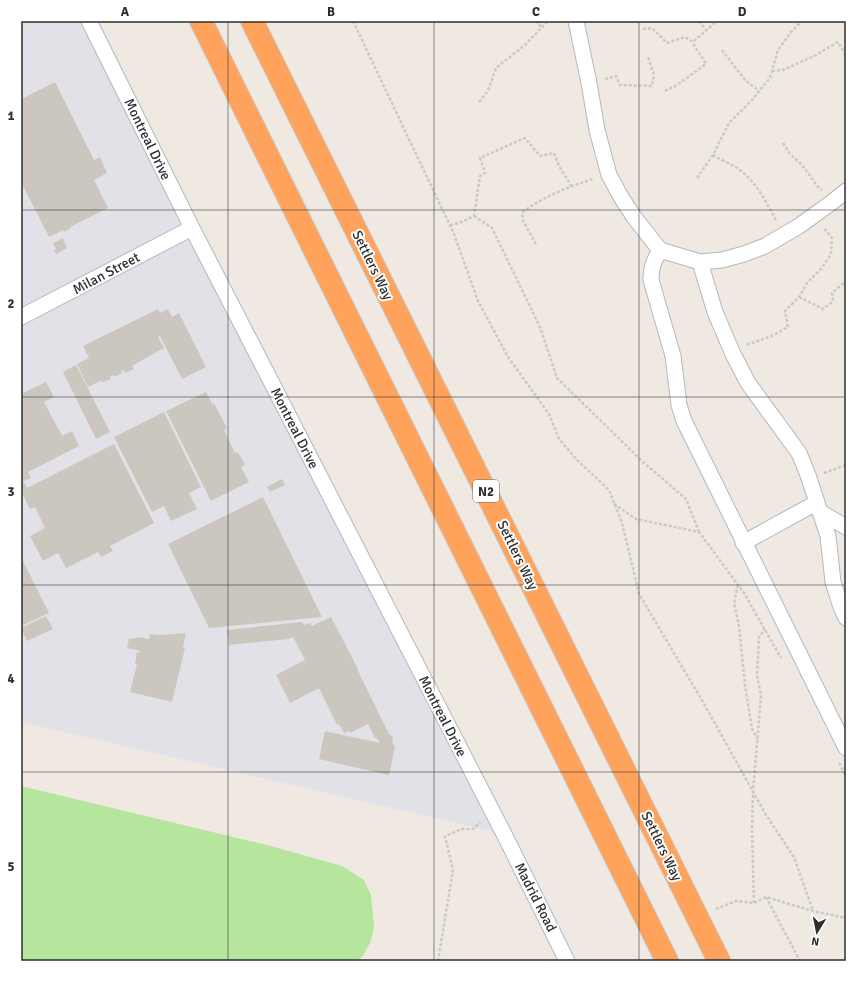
<svg xmlns="http://www.w3.org/2000/svg" width="867" height="982" viewBox="0 0 867 982" font-family="Signika,sans-serif">
	<rect width="100%" height="100%" fill="#efe9e1"/>
	<!-- industrial -->
	<path fill="#e3e1e8" d="M21,21H89L504,834L21,722Z"/>
	<!-- green -->
	<path fill="#b6e59e" d="M21,786L271,846L342,866L364,880L371,895L374,928L370,943L363,956L357,961H21Z"/>
	<!-- building -->
	<path fill="#cbc7bf" d="M55,82L94,160L100,157L107,173L94,180L108,208L70,227L71,228L64,232L63,230L49,237L21,182V99Z
		M63,238L67,248L56,254L54,250L56,249L53,243Z
		M158,309L160,313L168,309L172,317L179,313L206,367L182,379L160,336L158,337L164,348L132,366L134,369L125,373L124,370L121,371L122,373L114,377L113,375L110,377L111,379L103,382L102,381H100L88,387L77,364L89,358L83,346Z
		M76,365L110,432L96,439L63,372Z
		M46,382L54,397L44,402L62,436L72,431L79,446L28,472L31,478L24,481L21,476V394Z
		M206,392L212,404L214,403L227,428L224,430L235,453L238,452L245,465L241,467L249,482L211,501L166,411Z
		M164,412L201,487L189,493L197,509L171,521L164,506L152,512L114,437Z
		M114,444L154,523L110,546L113,551L101,557L98,552L66,568L58,553L43,561L30,536L45,528L35,507L30,509L22,493L26,490L21,492V477L27,488Z
		M282,479L285,485L270,492L267,487Z
		M263,497L322,617L209,628L168,544Z
		M21,557L49,613L21,626Z
		M46,616L53,629L27,641L21,628Z
		M331,617L358,669H357L389,734L393,737L392,742L395,747L389,775L319,759L325,731L380,743L376,737L375,738L368,724L350,733L349,731L344,733L339,724L337,725L319,688L290,703L276,675L305,660L293,637L289,639L229,645L227,630L302,622L304,625L310,623L312,626Z
		M186,633L183,647L185,648L172,702L130,692L137,664H135L137,652L139,653L140,651L127,648L129,639L143,637V638L149,639L150,634L159,635Z"/>
	<g fill="none" stroke-linecap="round" stroke-linejoin="round">
		<defs>
			<path id="minor" d="M89,21L192,228L504,834L567,961
				M576,21L589,83L597,130L609,175L621,197L634,217L660,250L700,262L722,260L744,254L765,246L799,226L831,203L846,191
				M660,250C654,261 651,266 651,280L673,356L679,405L684,421L846,748
				M700,262L715,312L733,354L748,383L799,453L808,475L828,536L833,582L841,607L846,618
				M21,317L192,228
				M820,512L846,527
				M743,543L816,503"/>
			<path id="motorway" d="M201,21L667,961
				M252,21L719,961"/>
		</defs>
		<!-- minor casing -->
		<use href="#minor" stroke="#b4b7c1" stroke-width="17"/>
		<!-- motorway casing -->
		<use href="#motorway" stroke="#c9c9c9" stroke-width="24"/>
		<!-- path -->
		<path stroke="#c9c9c9" stroke-width="2.5" stroke-dasharray="3 2" stroke-linecap="butt" d="M353,21L454,234L478,301L508,357L549,414L559,439L578,461L609,490L622,523L639,594L703,702L766,815L794,857L813,911
			M535,21L542,27
			M699,21L706,30
			M643,29L652,28L667,43L685,37L693,42L717,21
			M722,50L745,80L759,91
			M772,71L783,70L814,56L838,42L846,56
			M605,79L616,76L620,85L652,86L654,75L648,57
			M665,91L677,85L706,64C702,56 696,50 693,42
			M479,102L488,91L496,68L525,45L548,21
			M783,143L790,154L802,165L818,187L822,190
			M713,155C721,160 732,164 740,170C757,183 766,202 776,220
			M697,178L713,155L729,123L752,100L770,78L778,50L791,32L802,21
			M474,216L492,228L540,327L557,378L643,462L686,499L699,532
			M450,225L459,223L474,216L480,176L485,173L480,158L525,138L540,156L554,153L559,166L572,187
			M536,244L522,219L523,212C544,196 568,187 593,179
			M799,297L823,309L833,301L832,293L846,281
			M747,345L774,335L788,327L785,311L799,297L807,283L822,268L831,254L832,238L824,228
			M824,473L846,465
			M614,504L636,519L699,532L744,593L781,658
			M738,585L734,603L739,626L745,685L752,729L758,739
			M839,763L846,777
			M766,897L800,961
			M754,903L752,832L753,791L761,696L757,675L759,637L765,629
			M716,909L736,901L754,903L766,897L813,911L846,918
			M438,961L453,870L445,836L462,829H473L480,822"/>
		<!-- minor -->
		<use href="#minor" stroke="#fff" stroke-width="15"/>
		<!-- motorway -->
		<use href="#motorway" stroke="#ffa35c" stroke-width="22"/>
	</g>
	<!-- grid -->
	<path fill="none" stroke="#2e2e2e" stroke-width="1" stroke-opacity="0.55" d="M228,21V961M434,21V961M639,21V961M21,210H846M21,397H846M21,585H846M21,772H846"/>
	<g text-anchor="middle" stroke-width="4" stroke-linejoin="round" paint-order="stroke">
		<!-- shield labels -->
		<rect fill="#fff" stroke="#6d6d6d" stroke-width="1" x="473" y="480" width="26" height="22" rx="3"/>
		<g font-size="13" font-weight="bold" fill="#2e2e2e">
			<text x="486" y="496">N2</text>
		</g>
		<!-- street labels -->
		<g font-size="14" fill="#2e2e2e" stroke="#fff">
			<text transform="translate(148 139) rotate(64)" y="5">Montreal Drive</text>
			<text transform="translate(373 265) rotate(64)" y="5">Settlers Way</text>
			<text transform="translate(106 273) rotate(-28)" y="5">Milan Street</text>
			<text transform="translate(295 428) rotate(63)" y="5">Montreal Drive</text>
			<text transform="translate(518 555) rotate(64)" y="5">Settlers Way</text>
			<text transform="translate(443 716) rotate(63)" y="5">Montreal Drive</text>
			<text transform="translate(662 846) rotate(64)" y="5">Settlers Way</text>
			<text transform="translate(536 897) rotate(63)" y="5">Madrid Road</text>
		</g>
	</g>
	<!-- border -->
	<rect width="867" height="982" fill="none" stroke="#ffffff" stroke-width="44"/>
	<!-- north arrow -->
	<g transform="translate(817 932) rotate(190)" stroke="#ffffff" stroke-width="3" paint-order="stroke">
	<path d="M0-3L7 15L0 10L-7 15Z" fill="#2e2e2e"/>
	<text y="-6" font-size="11" font-weight="bold" text-anchor="middle" fill="#2e2e2e">N</text>
	</g>
	<rect x="22" y="22" width="823" height="938" fill="none" stroke="#2e2e2e" stroke-width="1.5"/>
	<g font-size="13" text-anchor="middle" font-weight="bold" fill="#2e2e2e">
		<text x="125" y="16">A</text>
		<text x="331" y="16">B</text>
		<text x="536" y="16">C</text>
		<text x="742" y="16">D</text>
		<text x="11" y="120">1</text>
		<text x="11" y="308">2</text>
		<text x="11" y="496">3</text>
		<text x="11" y="683">4</text>
		<text x="11" y="871">5</text>
	</g>
</svg>
